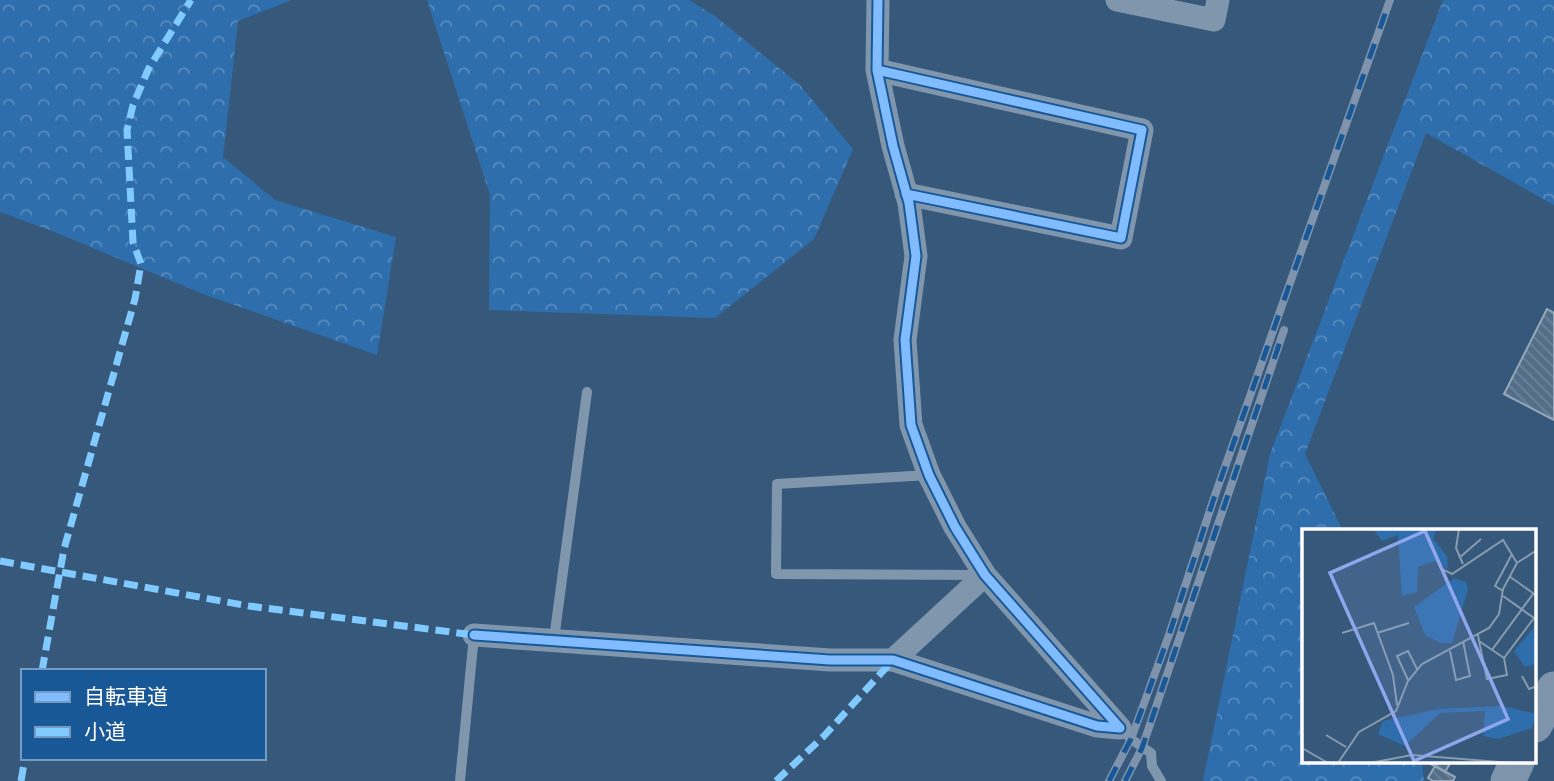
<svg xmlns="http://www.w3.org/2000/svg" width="1554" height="781" viewBox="0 0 1554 781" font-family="Commissioner,'Noto Sans JP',sans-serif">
	<defs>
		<pattern id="forest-crowns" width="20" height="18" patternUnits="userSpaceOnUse" patternTransform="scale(1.75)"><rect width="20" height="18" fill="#2e6ead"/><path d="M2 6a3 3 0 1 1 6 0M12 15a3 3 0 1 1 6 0" fill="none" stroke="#588bbd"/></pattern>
		<pattern id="building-back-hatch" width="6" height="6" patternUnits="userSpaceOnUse" patternTransform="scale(1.75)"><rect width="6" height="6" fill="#536e89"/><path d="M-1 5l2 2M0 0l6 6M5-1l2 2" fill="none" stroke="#6d849b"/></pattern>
	</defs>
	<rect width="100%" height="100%" fill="#36587a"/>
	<!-- forest -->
	<path fill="url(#forest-crowns)" d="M0,0H292L238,21L223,157L275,200L396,237L377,355L203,294L52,231L0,212Z
		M427,0H689L715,16L800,85L853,149L814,239L715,318L489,310L490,195Z
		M1443,0H1554V205L1426,133L1305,454L1343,531H1304V762H1422L1424,781H1203L1270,454Z"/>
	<!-- building -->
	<path fill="url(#building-back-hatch)" stroke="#94a7ba" stroke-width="2" d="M1547,309L1554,313V420L1504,394Z
		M1427,762H1451L1445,772Z
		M1435,766L1455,777L1453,781H1433L1428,778Z"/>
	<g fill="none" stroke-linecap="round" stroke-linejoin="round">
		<!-- service -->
		<path stroke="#8096ad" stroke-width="10" d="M929,475L777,484L776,574L982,575
			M554,639L587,392
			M1120,728L1131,739L1151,753L1152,766L1161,781
			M460,781L474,635"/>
		<!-- minor -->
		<path stroke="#8096ad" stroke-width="23" d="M878,0L877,70L893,146L909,203L916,256L905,340L911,425L929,475L955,527L985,575L1120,728
			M1117,0L1214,20L1218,0
			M877,70L1142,130L1121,238L906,194
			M474,635L830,660H893L1097,726L1120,728
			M893,660L985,575"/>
		<!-- primary -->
		<path stroke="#7e94ab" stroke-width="35" d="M1535,725L1554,689
			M1508,781L1517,762"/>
		<defs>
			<path id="rail" d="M1109,781L1131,739L1169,635L1214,498L1390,0
				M1125,781L1142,748L1284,330"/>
		</defs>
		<!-- rail casing -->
		<use href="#rail" stroke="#7f94ac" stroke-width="8"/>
		<!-- rail -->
		<use href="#rail" stroke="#195897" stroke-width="5" stroke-dasharray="16" stroke-linecap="butt"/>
		<!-- quiet -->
		<path stroke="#80caff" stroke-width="7" stroke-dasharray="14 7" stroke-linecap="butt" d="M0,561L249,606L474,635
			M42,671L64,549L135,299L141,264L133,242L127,130L133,105L149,68L191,0
			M21,781L25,758
			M776,781L824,736L893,660"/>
		<defs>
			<path id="cycleway" d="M878,0L877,70L893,146L909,203L916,256L905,340L911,425L929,475L955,527L985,575L1120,728
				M877,70L1142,130L1121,238L906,194
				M474,635L830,660H893L1097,726L1120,728"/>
		</defs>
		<!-- cycleway casing -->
		<use href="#cycleway" stroke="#195897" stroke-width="13"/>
		<!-- cycleway -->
		<use href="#cycleway" stroke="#80bcff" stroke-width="9"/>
	</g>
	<!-- overview -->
	<g transform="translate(1302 529)">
		<rect width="234" height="234" fill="#36587a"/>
		<path d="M71,0H134L131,10L145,27L146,40L133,32L116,38L115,63L100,67L96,6L80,12ZM152,49L164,53L166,60L150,114H138L123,106L112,78ZM234,96V135L223,138L212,122ZM201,177L234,185L230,199L196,210L181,207L183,182L138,184L103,217L76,205L81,192L136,180Z" fill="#2e6ead"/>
		<path fill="none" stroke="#869baf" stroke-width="2" d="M157,0L154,19L161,35M157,29L179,10M140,40L150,45L201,11L215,34M207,47L235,67M201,62L193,57L210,25M201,67L232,89L202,129M40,104L72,94L91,146L95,176M75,104L107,94M176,106L177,112L185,150L205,146L202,129L177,112M190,121L231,65M148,122L154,151L168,147L161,112M220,147L227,160L235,157M106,151L95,127L106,122L115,140M24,206L44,218M0,219L26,234M36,234L57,203L94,182L106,152L120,135L187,99L197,85L201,60L215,34L235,21M68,234L110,226L210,234"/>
		<path fill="#8ea6ec" fill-opacity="0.15" stroke="#8ea6ec" stroke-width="3.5" d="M123,2L206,190L112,232L28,44Z"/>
		<rect width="234" height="234" fill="none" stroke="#fff" stroke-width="3.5"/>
	</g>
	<!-- legend -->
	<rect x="21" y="669" width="245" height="91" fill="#195897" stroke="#759bc1" stroke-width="2"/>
	<rect x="35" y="692" width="35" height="10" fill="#80bcff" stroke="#759bc1" stroke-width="2"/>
	<text x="84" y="704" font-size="21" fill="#ffffff">自転車道</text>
	<rect x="35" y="727" width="35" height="10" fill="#80caff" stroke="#759bc1" stroke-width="2"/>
	<text x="84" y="739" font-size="21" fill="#ffffff">小道</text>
</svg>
